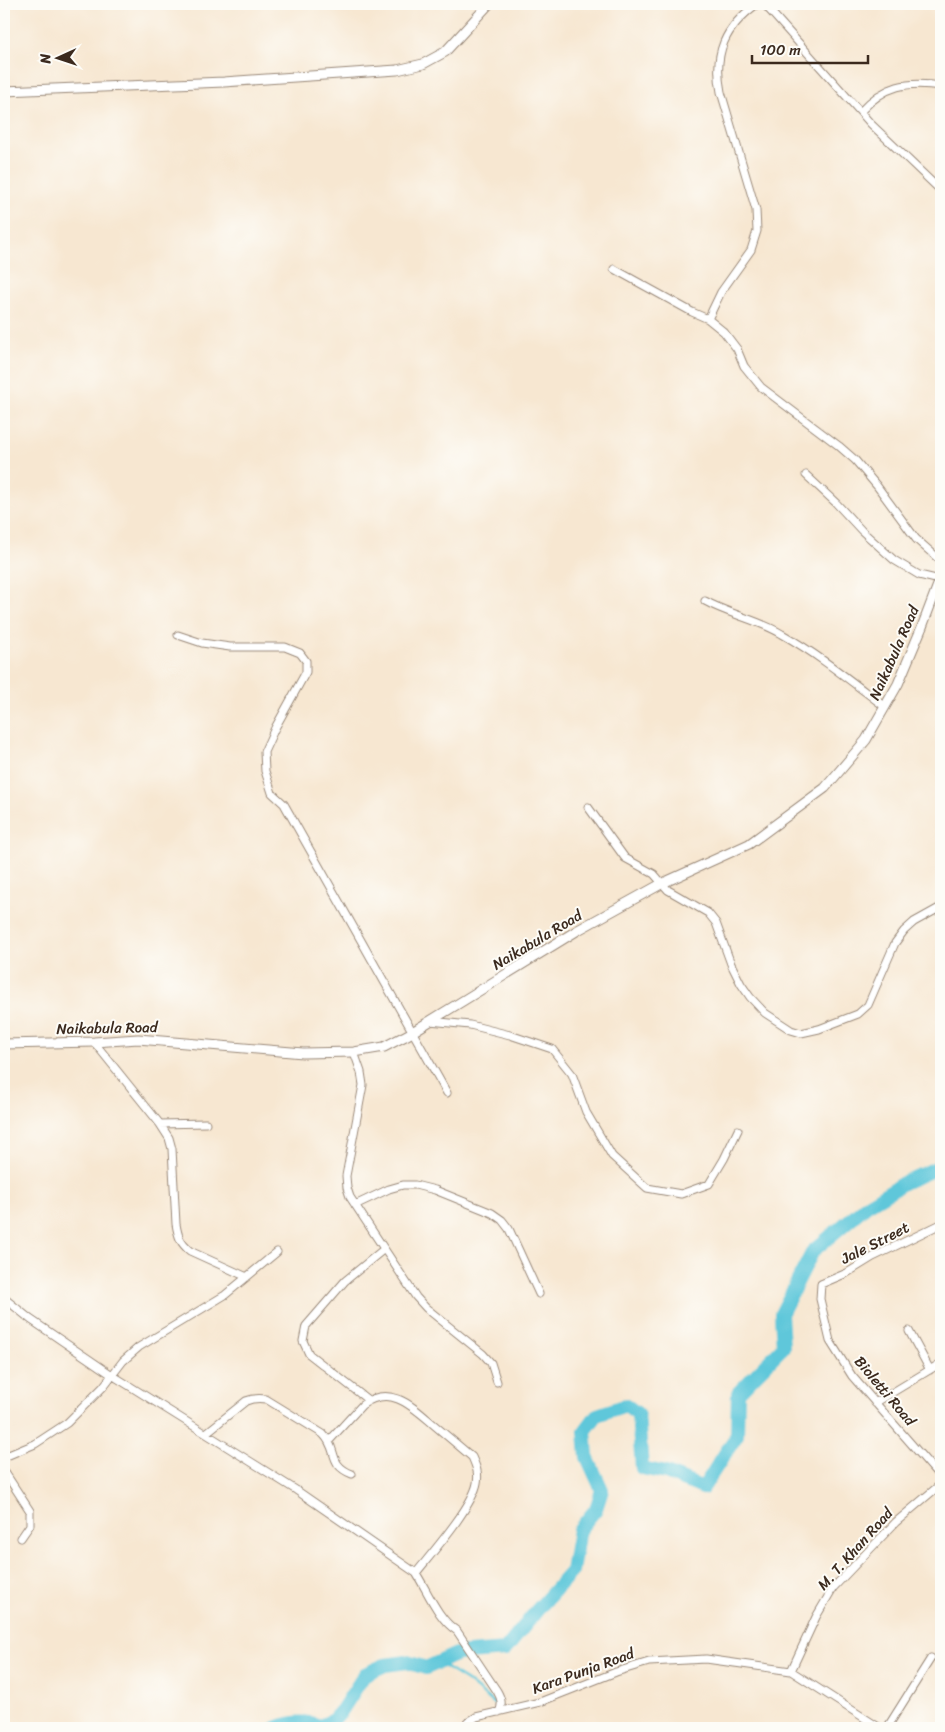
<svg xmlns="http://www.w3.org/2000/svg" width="945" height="1732" viewBox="0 0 945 1732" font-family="Sriracha,sans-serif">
	<rect width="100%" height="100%" fill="#fdfcf7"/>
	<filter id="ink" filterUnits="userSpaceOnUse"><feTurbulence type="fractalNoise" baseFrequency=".02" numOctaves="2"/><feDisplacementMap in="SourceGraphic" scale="10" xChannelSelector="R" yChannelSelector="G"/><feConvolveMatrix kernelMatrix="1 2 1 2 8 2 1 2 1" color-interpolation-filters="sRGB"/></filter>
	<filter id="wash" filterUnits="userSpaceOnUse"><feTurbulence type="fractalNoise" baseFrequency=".0096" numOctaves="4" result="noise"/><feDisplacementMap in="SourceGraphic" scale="20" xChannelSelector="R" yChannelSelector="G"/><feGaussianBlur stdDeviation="1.12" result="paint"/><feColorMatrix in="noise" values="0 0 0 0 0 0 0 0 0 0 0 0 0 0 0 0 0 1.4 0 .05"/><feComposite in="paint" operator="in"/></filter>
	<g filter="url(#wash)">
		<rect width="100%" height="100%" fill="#f7e7d1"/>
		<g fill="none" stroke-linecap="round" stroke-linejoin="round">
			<!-- stream -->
			<path stroke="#5ec7da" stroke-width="2.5" d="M438,1663L467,1681L495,1704"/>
			<!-- river -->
			<path stroke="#5ec7da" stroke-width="14" d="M276,1728C291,1722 305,1720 320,1726L333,1720L342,1710L365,1674L385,1665L407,1662L426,1668L457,1654L505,1650L538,1609L572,1571L579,1530L596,1509L602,1490L587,1457L585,1431L597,1415L626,1405L638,1414L642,1468L666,1473L703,1488L737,1435L738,1393L783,1347L781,1314L813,1251L867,1205L905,1182L941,1166"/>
		</g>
	</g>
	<g filter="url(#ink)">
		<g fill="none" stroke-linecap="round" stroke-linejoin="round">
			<defs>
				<path id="minor" d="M764,4L871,124L937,187L941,189
					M861,111C885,85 907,81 941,86
					M614,269L692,312L708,319L724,332L737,349L744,366L761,387L839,446L855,460L877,486L916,539L941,561
					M708,319L721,292L751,250L757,231L756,210L721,92C713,53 725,27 757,4
					M806,475L836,503L862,531L894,560L919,575L940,580
					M705,601C730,615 757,619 782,634C819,655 852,682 885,707
					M178,635L202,643L230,647H285L300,653L306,661V672L275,728L264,752L265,771L272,793L284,804L447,1093
					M588,807L625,858L654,874L668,890L708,913L716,923L731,964L741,984L750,997L765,1013L791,1030L801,1033L819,1029L858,1014L868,1005L895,943L904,931L914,922L941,907
					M430,1021L470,1025L510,1035L552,1049L572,1074L586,1112L612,1156L647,1188L681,1194L709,1184L724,1159L738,1130
					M94,1042L160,1124L169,1138L172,1149L176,1224C178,1236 180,1243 190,1251L247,1277
					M354,1052L361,1072L363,1085L346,1176L347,1188L350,1197L416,1297L426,1308L483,1354L491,1363L497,1382
					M160,1124L206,1123
					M355,1205L389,1189L403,1185H415L435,1190L492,1213L502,1220L509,1229L539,1294
					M941,1224L873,1257L847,1273L821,1284L820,1299L830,1341L852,1376L941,1478
					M4,1298L30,1319L112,1375L296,1490L416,1573C432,1553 473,1506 477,1483C479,1473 476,1466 472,1457C459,1446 446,1435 433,1424C412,1406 390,1384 362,1405L329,1441
					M909,1331L930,1370
					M368,1400L309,1354L303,1341L306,1326L345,1281L384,1249
					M875,1403L941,1363
					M206,1433L246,1401C253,1398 259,1398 266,1399L323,1434C339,1450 327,1464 352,1474
					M4,1457L35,1444L67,1423L103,1387L123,1361L139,1347L225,1295L277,1252
					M4,1471L30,1511V1525L21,1538
					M416,1573C428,1592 438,1619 457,1631L497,1691C501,1698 503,1704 499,1712
					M791,1671L816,1617L833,1588L896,1522L941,1484
					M465,1728L467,1723L476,1717L540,1702L616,1672L649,1662L706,1659L791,1671L880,1728
					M887,1728L931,1658"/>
				<path id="tertiary" d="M4,91L224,82L397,70L423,64L445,52L489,4
					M4,1044L94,1042L138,1039L303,1053L354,1052L384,1047L409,1034L578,930L663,883L749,844L825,788L866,740L898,684L922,627L941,577"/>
			</defs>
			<!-- minor casing -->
			<use href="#minor" stroke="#998878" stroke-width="9"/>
			<!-- tertiary casing -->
			<use href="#tertiary" stroke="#998878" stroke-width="11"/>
			<!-- minor -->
			<use href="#minor" stroke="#fff" stroke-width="7"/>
			<!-- tertiary -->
			<use href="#tertiary" stroke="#fff" stroke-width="9"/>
		</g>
	</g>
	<g text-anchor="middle" stroke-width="4" stroke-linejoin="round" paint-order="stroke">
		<!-- street labels -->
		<g font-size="15" fill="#3b2a1e" stroke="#fdfcf7">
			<text transform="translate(894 653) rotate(-66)" y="5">Naikabula Road</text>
			<text transform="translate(537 940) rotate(-31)" y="5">Naikabula Road</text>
			<text transform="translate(107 1028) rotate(-1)" y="5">Naikabula Road</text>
			<text transform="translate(875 1243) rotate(-27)" y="5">Jale Street</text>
			<text transform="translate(885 1391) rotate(50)" y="5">Bioletti Road</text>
			<text transform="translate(855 1549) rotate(-48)" y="5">M. T. Khan Road</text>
			<text transform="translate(583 1671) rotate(-20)" y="5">Kara Punja Road</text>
		</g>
	</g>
	<!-- margin -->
	<rect width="945" height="1732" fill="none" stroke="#fdfcf7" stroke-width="20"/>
	<!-- north arrow -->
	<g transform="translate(58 58) rotate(267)" stroke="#fdfcf7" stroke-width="4" paint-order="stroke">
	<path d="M0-4L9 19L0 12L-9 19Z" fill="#3b2a1e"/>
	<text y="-8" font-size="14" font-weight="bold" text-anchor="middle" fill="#3b2a1e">N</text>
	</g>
	<!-- scale -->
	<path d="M752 55v8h116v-8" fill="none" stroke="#3b2a1e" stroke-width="2.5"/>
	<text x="760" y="55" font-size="15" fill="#3b2a1e" stroke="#fdfcf7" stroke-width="4" paint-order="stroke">100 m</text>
</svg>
